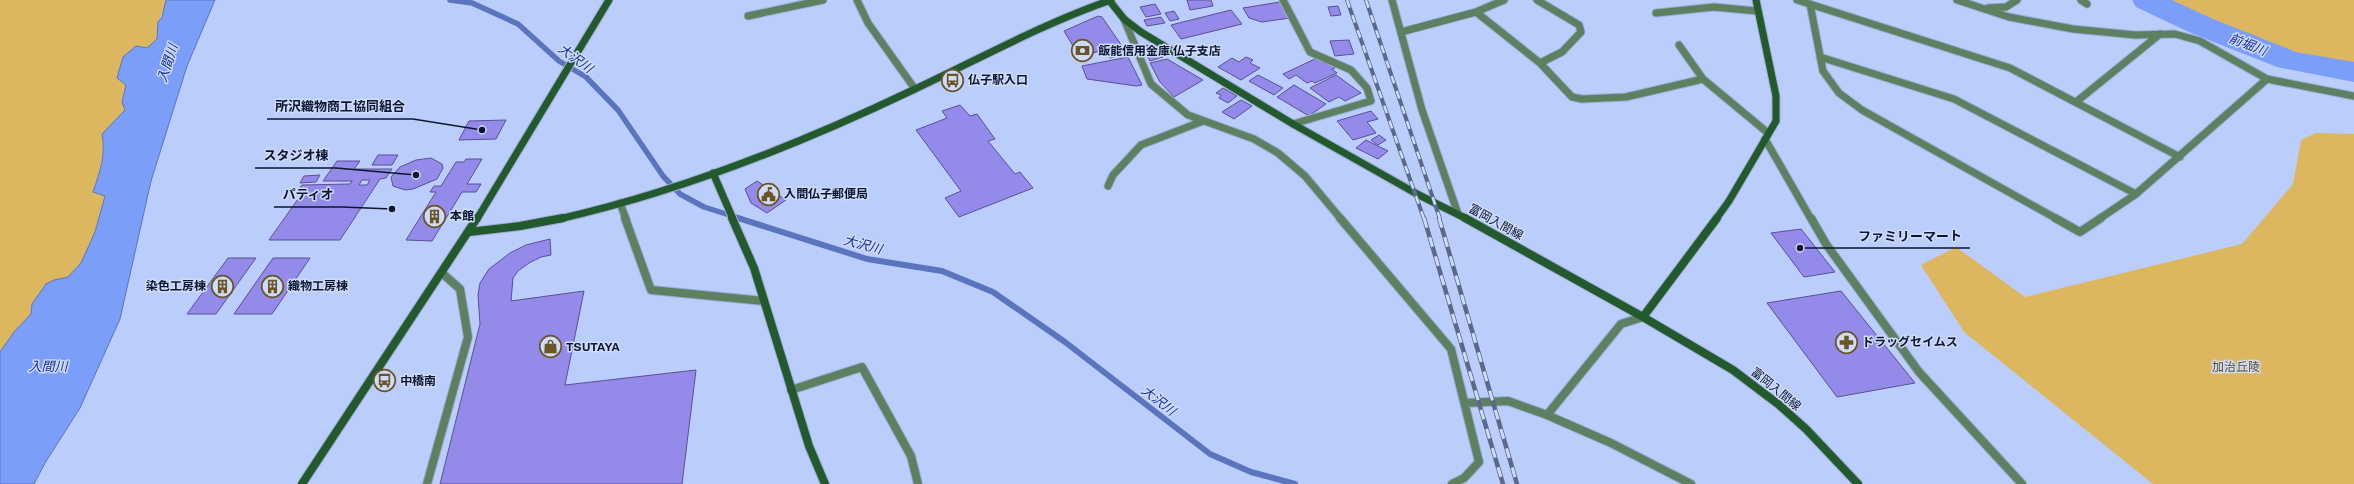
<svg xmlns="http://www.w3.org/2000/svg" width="2354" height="484" viewBox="0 0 2354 484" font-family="'Public Sans','Noto Sans JP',sans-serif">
	<rect width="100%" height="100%" fill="#bbcdfa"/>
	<!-- green -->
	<path fill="#dcb75f" d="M0,0H166L167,2L158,23L157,39L147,48L136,46L123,57L117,78L126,85L122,102L125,110L102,134C105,156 100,171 93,192L105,196L95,232L81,263L68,277L54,280L32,304L31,314L14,332L0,352Z
		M2163,0H2354V74L2226,35Z
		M2316,133L2354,134V484H2153L1964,332L1921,265L1956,247L2025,297L2242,244L2293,184L2301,140Z"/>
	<!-- water -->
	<path fill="#7b9ef9" stroke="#5a75bd" d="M166,0H215L187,66L151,181L120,319L80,408L45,463L34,484H0V352L14,332L31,314L32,304L46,284L54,280L68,277L81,263L95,232L105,196L93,192C100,171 106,156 102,134L125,110L122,102L126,85L117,78L123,57L136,46L147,48L157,39L158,22L162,17Z"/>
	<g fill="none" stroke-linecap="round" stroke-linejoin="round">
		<!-- stream-far1 -->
		<path stroke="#5a75bd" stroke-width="5.5" d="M450,0L472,3L518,24L559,61L586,77L618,110L663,176L680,194L704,207L742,219"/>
		<!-- stream -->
		<path stroke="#5a75bd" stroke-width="6" d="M738,218L867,259L942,271L993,292L1065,342L1210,454L1251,472L1295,484"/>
		<!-- river -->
		<path fill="#7b9ef9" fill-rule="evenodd" d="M2132,0H2172L2213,19L2296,52L2354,62V82L2277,67L2191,33L2136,7Z"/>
	</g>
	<!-- building -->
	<path fill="#948ae9" stroke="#595096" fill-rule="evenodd" d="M1187,0H1211L1213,6L1190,10Z
		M1280,2L1290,18L1262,22L1249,18L1243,8Z
		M1155,4L1161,14L1146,17L1140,7Z
		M1338,6L1341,15L1331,16L1328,7Z
		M1231,10L1242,24L1181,39L1171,25Z
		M1174,11L1179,19L1170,21L1165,13Z
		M1098,16L1102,17L1122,46L1079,56L1064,31Z
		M1161,17L1165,23L1147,26L1144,20Z
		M1349,40L1354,54L1335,56L1330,41Z
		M1147,45L1166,56L1150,61L1142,47Z
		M1115,49L1118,56L1110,58L1107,51Z
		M1128,57L1142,85L1136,86L1087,79L1082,66Z
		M1246,57L1253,60L1250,63L1260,68L1241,80L1218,67L1232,58L1239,62Z
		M1317,58L1326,64L1330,62L1337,67L1332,69L1337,73L1315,83L1312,81L1307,83L1296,75L1289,79L1283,74Z
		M1167,59L1203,80L1174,97L1160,82L1150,63Z
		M1258,75L1283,88L1274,95L1249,81Z
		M1336,75L1361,93L1345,101L1339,97L1329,102L1310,88Z
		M1294,85L1326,104L1309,116L1277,97Z
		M1223,88L1237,96L1228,103L1219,98L1221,95L1216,93Z
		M1241,100L1252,106L1234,119L1222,112Z
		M960,105L970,116L977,114L995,139L988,141L1015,174L1020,172L1033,188L959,217L945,198L961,191L916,130L947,118L942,111Z
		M1371,111L1378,119L1367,122L1376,133L1353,140L1337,121Z
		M506,120L496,139L459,140L469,121Z
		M1379,135L1386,140L1378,145L1371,140Z
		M1366,140L1388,151L1378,159L1356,148Z
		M378,155H398L392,165H372Z
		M431,158L442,164L443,168L437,179L413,189L405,190L393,186L391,177L400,167L416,160Z
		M466,159H482L467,184H481L476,192H462L432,241L406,240L436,192H430L434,186H441L456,162H464Z
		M337,161H360L354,169H392L386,178L380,179L340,240H269L303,192H296L302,185L350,184L352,181H323ZM362,180H370L367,185H359Z
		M320,175L316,182L300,183L304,176Z
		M757,181L786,200L767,213L751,203L745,189Z
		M1801,229L1835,272L1804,277L1771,233Z
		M550,239L551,255L541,257L529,263L518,271L513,278L511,301L584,291L565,385L696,370L682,484H440L480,324L478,295L480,283L489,269L510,253L526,245Z
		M228,258H256L216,314H187Z
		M273,258H310L272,314H234Z
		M1841,291L1915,383L1837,397L1767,303Z"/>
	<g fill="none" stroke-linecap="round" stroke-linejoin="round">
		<defs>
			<path id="lane" d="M1283,0L1310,52L1351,70L1367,88L1371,101L1293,124
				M1537,0L1579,25L1581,32L1562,52L1540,63
				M1476,12L1540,63L1572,97L1582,99L1626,97L1703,79
				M1656,13L1714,7L1757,11
				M748,16L823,0
				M1401,32L1476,12L1504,0
				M1679,45L1703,79L1768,133
				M1108,186L1113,175L1141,145L1203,121"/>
			<path id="street-far1" d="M857,0L868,23L915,89
				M1392,0L1422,110L1458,214
				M1797,0L2010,68L2180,157
				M1957,0L2009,17L2073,29L2135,35L2175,34L2200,41L2267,79L2354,96
				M2081,0L2087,4
				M1810,4L1823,71L1839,93L1862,110L2057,219
				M1988,8L2006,7L2017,0
				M1124,19L1151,84L1188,115L1254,139L1278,153L1305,176L1341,219
				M1820,57L1954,99L2136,194
				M2076,102L2160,34
				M1765,139L1811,219
				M620,203L626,219
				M2099,219L2136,194L2267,79"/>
			<path id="street" d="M625,218L651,290L764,301
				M1340,218L1451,349L1479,462L1464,478L1452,484
				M1811,218L1826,244L1919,372L2022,484
				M2055,218L2080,232L2101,218
				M791,390L862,367L911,456L918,484
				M1465,403L1508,401L1547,415L1611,443L1691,484
				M1547,415L1621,324L1643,317
				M427,484L468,337L460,289L442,273"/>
			<path id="secondary-far1" d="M1109,0L1124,19L1141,32L1293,124L1417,194L1467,219
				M713,173L733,219
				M477,219L609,0
				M559,219C679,192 802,143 913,90C979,59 1042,24 1111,0
				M1716,219L1729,201L1776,121V96L1756,0"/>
			<path id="secondary" d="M732,218L754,268L809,446L825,484
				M1465,218L1643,317L1733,370L1778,404L1806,429L1858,484
				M469,232L520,226L563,218
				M1643,317L1717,218
				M302,484L477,218"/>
		</defs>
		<!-- lane casing -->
		<use href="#lane" stroke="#9cacd6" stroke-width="9"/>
		<!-- street-far1 casing -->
		<use href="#street-far1" stroke="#9cacd6" stroke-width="9"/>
		<!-- street casing -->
		<use href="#street" stroke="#9cacd6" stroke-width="10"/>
		<!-- secondary-far1 casing -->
		<use href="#secondary-far1" stroke="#9cacd6" stroke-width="9"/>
		<!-- secondary casing -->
		<use href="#secondary" stroke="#9cacd6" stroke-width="10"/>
		<!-- lane -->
		<use href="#lane" stroke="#5d8061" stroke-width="7"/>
		<!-- street-far1 -->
		<use href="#street-far1" stroke="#5d8061" stroke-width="7"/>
		<!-- street -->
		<use href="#street" stroke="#5d8061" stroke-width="8"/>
		<!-- secondary-far1 -->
		<use href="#secondary-far1" stroke="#235a2d" stroke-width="7"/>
		<!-- secondary -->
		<use href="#secondary" stroke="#235a2d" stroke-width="8"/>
		<defs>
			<path id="rail-far1" d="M1347,0L1424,219
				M1366,0L1440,219"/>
			<path id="rail" d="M1424,218L1503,484
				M1439,218L1517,484"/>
		</defs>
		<!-- rail-far1 casing -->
		<use href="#rail-far1" stroke="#5b688c" stroke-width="4"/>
		<!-- rail casing -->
		<use href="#rail" stroke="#5b688c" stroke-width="4.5"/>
		<!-- rail-far1 -->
		<use href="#rail-far1" stroke="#cedbf9" stroke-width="2.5" stroke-dasharray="8" stroke-linecap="butt"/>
		<!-- rail -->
		<use href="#rail" stroke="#cedbf9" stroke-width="3" stroke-dasharray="10" stroke-linecap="butt"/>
	</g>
	<!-- icons -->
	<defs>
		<symbol id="bank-ring" viewBox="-11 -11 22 22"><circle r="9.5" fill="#cedbf9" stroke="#6a5625" stroke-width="1.5"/><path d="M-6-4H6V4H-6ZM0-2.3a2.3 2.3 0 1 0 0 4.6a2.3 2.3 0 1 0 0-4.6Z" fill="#6a5625"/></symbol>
		<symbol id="bus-ring" viewBox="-11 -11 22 22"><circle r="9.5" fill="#cedbf9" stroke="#6a5625" stroke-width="1.5"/><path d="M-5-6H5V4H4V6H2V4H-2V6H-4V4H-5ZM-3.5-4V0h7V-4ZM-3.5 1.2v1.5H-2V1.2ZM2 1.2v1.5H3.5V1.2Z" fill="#6a5625"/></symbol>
		<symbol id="civic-ring" viewBox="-11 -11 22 22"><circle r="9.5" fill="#cedbf9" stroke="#6a5625" stroke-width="1.5"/><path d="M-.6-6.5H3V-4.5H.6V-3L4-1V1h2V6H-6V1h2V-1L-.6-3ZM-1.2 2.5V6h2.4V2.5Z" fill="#6a5625"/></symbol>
		<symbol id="building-ring" viewBox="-11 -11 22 22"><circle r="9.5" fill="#cedbf9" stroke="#6a5625" stroke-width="1.5"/><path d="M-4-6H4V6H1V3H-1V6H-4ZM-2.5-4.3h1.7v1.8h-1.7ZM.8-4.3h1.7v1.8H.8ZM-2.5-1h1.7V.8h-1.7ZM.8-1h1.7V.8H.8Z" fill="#6a5625"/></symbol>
		<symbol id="pharmacy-ring" viewBox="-11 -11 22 22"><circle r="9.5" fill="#cedbf9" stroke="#6a5625" stroke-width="1.5"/><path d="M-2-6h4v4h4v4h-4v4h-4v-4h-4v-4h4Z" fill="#6a5625"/></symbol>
		<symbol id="shop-ring" viewBox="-11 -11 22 22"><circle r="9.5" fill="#cedbf9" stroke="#6a5625" stroke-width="1.5"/><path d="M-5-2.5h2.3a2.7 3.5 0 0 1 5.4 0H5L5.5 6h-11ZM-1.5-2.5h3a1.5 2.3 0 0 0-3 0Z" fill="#6a5625"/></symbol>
	</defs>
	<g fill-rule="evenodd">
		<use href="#bank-ring" x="1070" y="38" width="25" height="25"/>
		<use href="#bus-ring" x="940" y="68" width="25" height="25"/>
		<use href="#civic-ring" x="756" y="182" width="25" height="25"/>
		<use href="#building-ring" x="422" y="204" width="25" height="25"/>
		<use href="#building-ring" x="210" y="274" width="25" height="25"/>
		<use href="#building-ring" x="260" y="274" width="25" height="25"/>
		<use href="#pharmacy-ring" x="1834" y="330" width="25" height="25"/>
		<use href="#shop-ring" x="538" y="334" width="25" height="25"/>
		<use href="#bus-ring" x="372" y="368" width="25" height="25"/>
	</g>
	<g text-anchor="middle" stroke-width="3" stroke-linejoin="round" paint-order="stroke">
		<!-- poi labels -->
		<g font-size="12" font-weight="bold" fill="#0d1631" stroke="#cedbf9" text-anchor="start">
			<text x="1098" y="55">飯能信用金庫 仏子支店</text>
			<text x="968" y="84">仏子駅入口</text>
			<text x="784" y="198">入間仏子郵便局</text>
			<text x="450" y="220">本館</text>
			<text x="206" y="290" text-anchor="end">染色工房棟</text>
			<text x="288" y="290">織物工房棟</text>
			<text x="1862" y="346">ドラッグセイムス</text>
			<text x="566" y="351">TSUTAYA</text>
			<text x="400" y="385">中橋南</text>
		</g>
		<!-- street labels -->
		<g font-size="12" fill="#0d1631" stroke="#cedbf9">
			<text transform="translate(1496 222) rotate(29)" y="4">富岡入間線</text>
			<text transform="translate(1776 389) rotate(39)" y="4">富岡入間線</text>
		</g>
		<!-- park labels -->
		<g font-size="12" fill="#5f4d1f" stroke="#cedbf9">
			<text x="2236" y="371">加治丘陵</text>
		</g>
		<!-- water labels -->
		<g font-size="13" font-style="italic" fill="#182d94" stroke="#cedbf9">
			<text transform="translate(2248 44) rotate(21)" y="5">前堀川</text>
			<text transform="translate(576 58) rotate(36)" y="5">大沢川</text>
			<text transform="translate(167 63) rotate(-72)" y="5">入間川</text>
			<text transform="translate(863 244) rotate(15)" y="5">大沢川</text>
			<text x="48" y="371">入間川</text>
			<text transform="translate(1159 400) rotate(38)" y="5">大沢川</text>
		</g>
	</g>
	<!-- callouts -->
	<path fill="none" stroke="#0d1631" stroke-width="1.5" d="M482 130L413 119H267M416 175L336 168H255M392 209L342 207H274M1800 248L1850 248H1970"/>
	<g fill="#0d1631" stroke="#cedbf9" stroke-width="1.5">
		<circle cx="482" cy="130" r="4"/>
		<circle cx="416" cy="175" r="4"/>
		<circle cx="392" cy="209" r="4"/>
		<circle cx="1800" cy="248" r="4"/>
	</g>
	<g font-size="13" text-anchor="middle" font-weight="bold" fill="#0d1631" stroke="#cedbf9" stroke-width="3" stroke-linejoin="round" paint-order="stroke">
		<text x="340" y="111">所沢織物商工協同組合</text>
		<text x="296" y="160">スタジオ棟</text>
		<text x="308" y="199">パティオ</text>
		<text x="1910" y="241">ファミリーマート</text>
	</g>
</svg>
